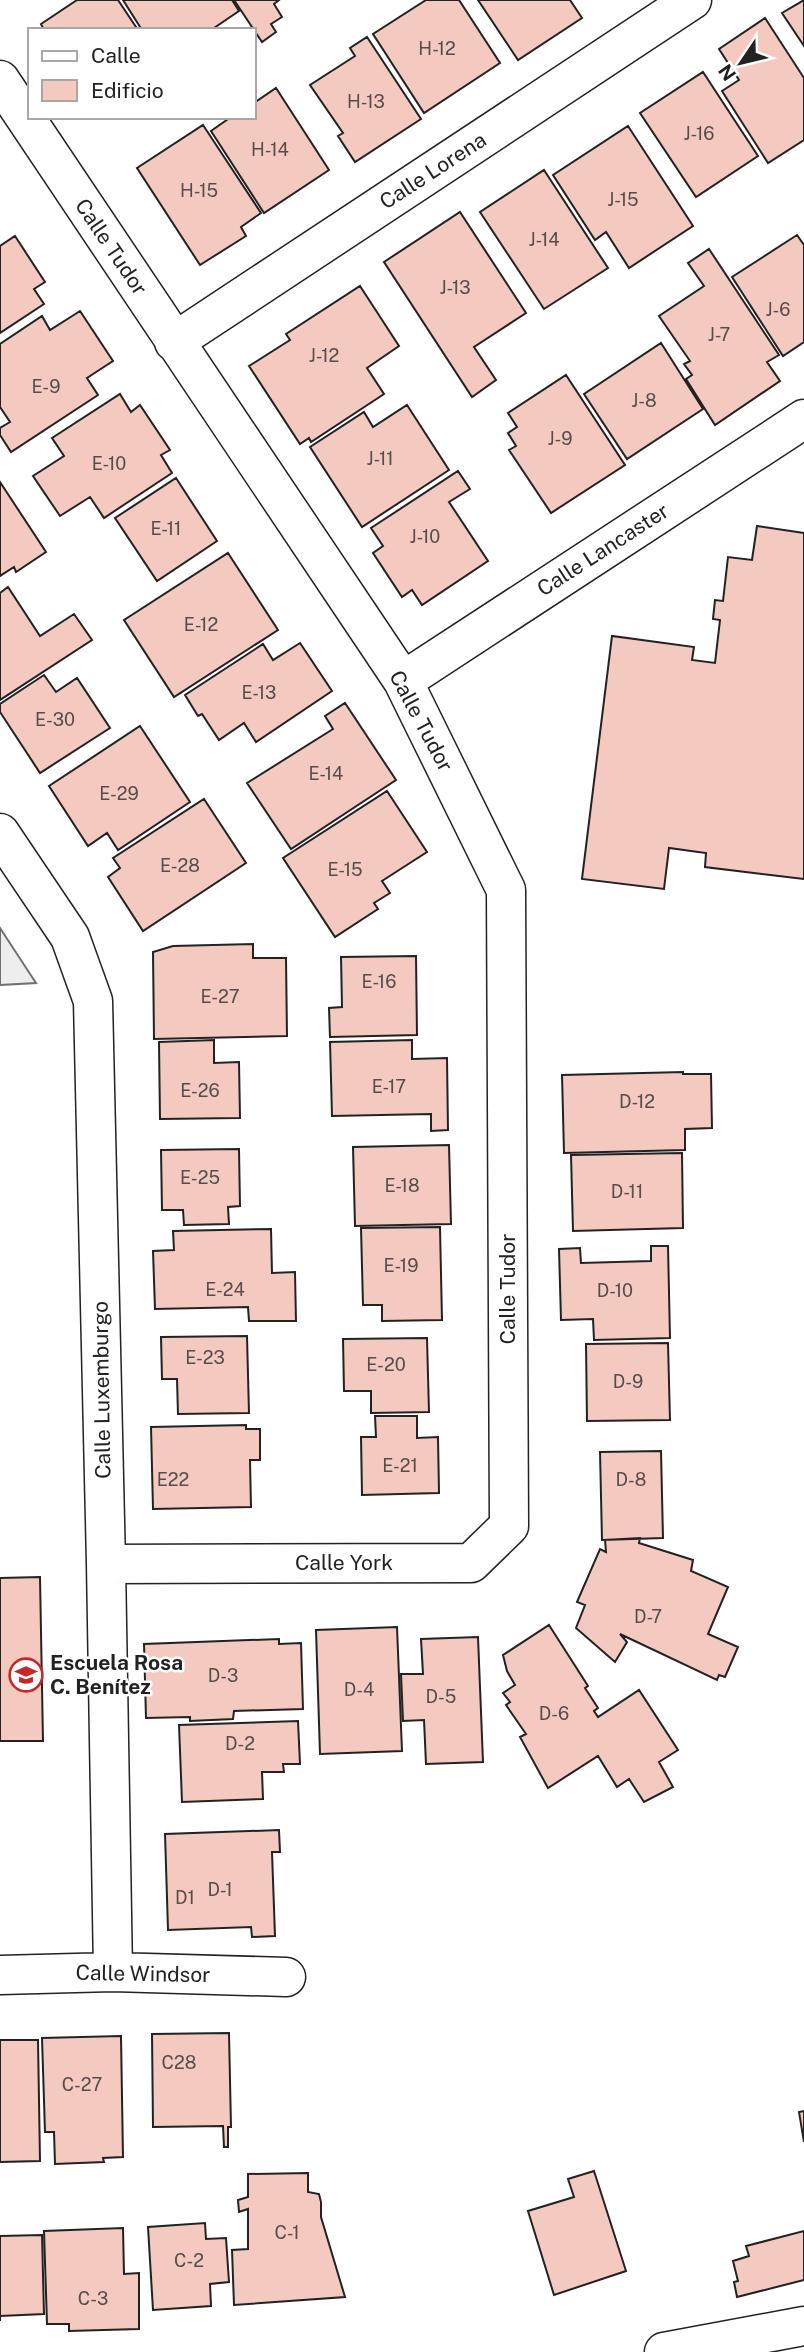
<svg xmlns="http://www.w3.org/2000/svg" width="804" height="2352" viewBox="0 0 804 2352" font-family="'Public Sans',sans-serif">
	<rect width="100%" height="100%" fill="#fff"/>
	<!-- green -->
	<path fill="#eee" stroke="#6f6f6f" stroke-width="2" d="M0,928L36,983L0,985Z"/>
	<!-- building -->
	<path fill="#f3c9c0" stroke="#222" stroke-width="2" d="M77,0H118L138,30H44L41,24Z
		M123,0H232L239,11L211,30H142Z
		M234,0H279L274,4L282,17L271,24L276,32L262,42Z
		M426,0H459L500,63L424,113L373,34Z
		M478,0H570L582,18L518,60Z
		M804,0V46L782,13Z
		M765,18L804,78V140L768,163L722,91L739,80L719,49Z
		M367,37L421,119L355,162L338,136L343,133L310,85L355,56L350,48Z
		M703,72L758,156L696,197L640,113Z
		M276,88L329,170L264,213L211,131L231,117H254V103Z
		M203,125L261,213L241,227L246,236L200,265L137,168Z
		M628,126L693,226L629,268L606,232L595,240L553,175Z
		M544,170L608,268L544,309L480,212Z
		M460,212L526,313L474,347L496,380L472,397L384,262Z
		M797,235L804,245V342L783,356L732,277Z
		M15,236L45,282L34,289L44,304L0,333V246Z
		M709,249L779,355L767,362L780,381L715,425L686,379L692,375L684,364L690,361L659,316L704,286L688,263Z
		M360,286L399,346L367,368L384,394L311,442L309,438L300,444L249,366L290,340L286,334Z
		M80,311L113,361L87,378L98,395L11,452L0,435V428L10,422L0,407V344L42,316L50,330Z
		M661,343L703,409L627,459L584,394Z
		M566,375L625,465L551,513L509,450L516,446L508,433L517,427L508,413Z
		M120,394L131,412L140,405L170,450L161,455L172,473L104,518L90,497L60,516L33,476L64,456L52,438Z
		M407,405L449,470L362,527L310,447L364,412L373,427Z
		M458,471L470,489L449,502L488,561L422,605L412,590L402,597L373,553L383,546L371,528Z
		M176,478L217,541L157,581L115,518Z
		M0,482L46,552L16,572L14,567L0,576Z
		M757,526L804,533V879L705,867L706,853L669,848L664,889L582,879L612,636L694,647L692,660L715,663L720,620L713,619L715,600L723,601L728,557L752,560Z
		M228,553L278,630L174,697L124,620Z
		M8,587L40,636L74,614L92,640L0,700V593Z
		M300,643L332,691L256,742L244,723L219,740L202,714L198,716L185,695L263,644L273,660Z
		M44,675L56,692L77,678L110,728L40,773L0,712V704Z
		M345,703L396,780L291,849L247,783L333,729L325,716Z
		M140,726L190,802L118,850L107,833L88,846L49,786Z
		M387,791L427,852L382,881L390,893L374,903L378,909L335,937L283,858Z
		M204,799L246,863L143,931L108,877L120,868L113,858Z
		M253,944V958H286L287,1036L154,1039L153,952L173,946Z
		M416,956L417,1035L330,1037L329,1008L342,1007L341,957Z
		M214,1040V1063L239,1062L240,1118L160,1119L159,1042Z
		M412,1040V1059L447,1058L448,1130L431,1131V1114L332,1116L330,1042Z
		M683,1072V1074H711L712,1128L685,1129V1150L564,1153L562,1075Z
		M449,1145L451,1224L355,1226L353,1147Z
		M239,1149L240,1206L228,1207L229,1224L184,1225L183,1210H162L161,1150Z
		M682,1153L683,1228L573,1231L571,1155Z
		M440,1227L442,1320L382,1321V1305H363L361,1228Z
		M271,1229L272,1273L295,1272L296,1321H249L248,1307L155,1309L153,1251L174,1250L173,1231Z
		M651,1246H668L670,1338L594,1340L593,1319L561,1320L559,1249L580,1248L581,1263L651,1261Z
		M247,1336L249,1413L178,1414L177,1379H162L161,1337Z
		M427,1338L429,1412L371,1413V1391H344L343,1339Z
		M668,1343L670,1420L587,1421L586,1344Z
		M375,1416H417V1438L438,1437L439,1493L362,1495L361,1437H376Z
		M246,1425V1429H260V1460H250L251,1507L153,1509L151,1427Z
		M661,1451L663,1538L602,1540L600,1452Z
		M640,1538L639,1543L693,1560L691,1571L728,1587L708,1634L738,1647L725,1677L719,1675L717,1680L620,1634L627,1642L615,1662L576,1628L585,1605L577,1602L600,1549L606,1552L605,1540Z
		M40,1577L43,1741H0V1578Z
		M549,1625L588,1686L585,1688L598,1708L594,1711L598,1717L639,1690L678,1750L659,1762L673,1787L644,1802L629,1779L617,1787L598,1756L548,1788L520,1737L526,1734L506,1705L510,1702L503,1693L515,1685L507,1671L503,1655Z
		M397,1627L402,1751L320,1754L316,1630Z
		M478,1637L483,1762L426,1764L424,1720L403,1721L401,1674H423L421,1639Z
		M279,1639V1644L301,1643L303,1709L234,1711L233,1719L190,1721V1717L146,1718L144,1644Z
		M298,1721L300,1764H283L284,1772H262L263,1799L182,1802L179,1725Z
		M279,1830L280,1852H272L275,1936L252,1937L251,1927L168,1930L165,1834Z
		M229,2033L231,2127H228V2147H224L223,2126L153,2127L152,2034Z
		M121,2036L123,2157L103,2158L104,2162L55,2164L54,2132H45L42,2038Z
		M0,2040H38L40,2161L0,2162Z
		M804,2111V2142L799,2112Z
		M594,2171L626,2271L554,2295L528,2211L574,2197L568,2179Z
		M308,2173V2192L319,2194L321,2202V2217L345,2297L234,2305L232,2250L248,2249V2209L239,2212L238,2200L248,2197V2174Z
		M205,2223L206,2239L226,2238L229,2282L210,2284L211,2306L153,2310L148,2227Z
		M123,2228L124,2274L139,2273V2329L69,2331V2324H47L44,2231Z
		M804,2231V2280L737,2297L734,2282L738,2281L733,2261L749,2256L746,2246Z
		M42,2235L44,2314L0,2316V2321V2236Z"/>
	<g fill="none" stroke-linecap="round" stroke-linejoin="round">
		<defs>
			<path id="street" d="M0,80L403,681L506,890L509,1526L471,1563L106,1564
				M174,342L692,0
				M403,681L804,419
				M0,833L70,937L93,1001L106,1564L113,1972
				M0,1975L113,1972L286,1977
				M664,2352L804,2326"/>
		</defs>
		<!-- street casing -->
		<use href="#street" stroke="#222" stroke-width="41"/>
		<!-- street -->
		<use href="#street" stroke="#fff" stroke-width="38"/>
	</g>
	<!-- icons -->
	<defs>
		<symbol id="school-ring" viewBox="-11 -11 22 22"><circle r="9.5" fill="#fff" stroke="#c62828" stroke-width="1.5"/><path d="M0-5L7-2L0 1L-7-2ZM-4 1L0 2.5L4 1V4Q0 6-4 4Z" fill="#c62828"/></symbol>
	</defs>
	<g fill-rule="evenodd">
		<use href="#school-ring" x="7" y="1656" width="38" height="38"/>
	</g>
	<g text-anchor="middle" stroke-width="5" stroke-linejoin="round" paint-order="stroke">
		<!-- number labels -->
		<g font-size="18" fill="#564c4a">
			<text x="437" y="55">H-12</text>
			<text x="366" y="108">H-13</text>
			<text x="699" y="140">J-16</text>
			<text x="270" y="156">H-14</text>
			<text x="199" y="197">H-15</text>
			<text x="623" y="206">J-15</text>
			<text x="544" y="246">J-14</text>
			<text x="455" y="294">J-13</text>
			<text x="778" y="316">J-6</text>
			<text x="719" y="341">J-7</text>
			<text x="324" y="362">J-12</text>
			<text x="46" y="393">E-9</text>
			<text x="644" y="407">J-8</text>
			<text x="560" y="445">J-9</text>
			<text x="380" y="465">J-11</text>
			<text x="109" y="470">E-10</text>
			<text x="166" y="535">E-11</text>
			<text x="425" y="543">J-10</text>
			<text x="201" y="631">E-12</text>
			<text x="259" y="699">E-13</text>
			<text x="55" y="726">E-30</text>
			<text x="326" y="780">E-14</text>
			<text x="119" y="800">E-29</text>
			<text x="180" y="872">E-28</text>
			<text x="345" y="876">E-15</text>
			<text x="379" y="988">E-16</text>
			<text x="220" y="1003">E-27</text>
			<text x="389" y="1093">E-17</text>
			<text x="200" y="1097">E-26</text>
			<text x="637" y="1108">D-12</text>
			<text x="200" y="1184">E-25</text>
			<text x="402" y="1192">E-18</text>
			<text x="627" y="1198">D-11</text>
			<text x="401" y="1272">E-19</text>
			<text x="225" y="1296">E-24</text>
			<text x="615" y="1297">D-10</text>
			<text x="205" y="1364">E-23</text>
			<text x="386" y="1371">E-20</text>
			<text x="628" y="1388">D-9</text>
			<text x="400" y="1472">E-21</text>
			<text x="173" y="1486">E22</text>
			<text x="631" y="1486">D-8</text>
			<text x="648" y="1623">D-7</text>
			<text x="223" y="1682">D-3</text>
			<text x="359" y="1696">D-4</text>
			<text x="441" y="1703">D-5</text>
			<text x="554" y="1720">D-6</text>
			<text x="240" y="1750">D-2</text>
			<text x="220" y="1896">D-1</text>
			<text x="185" y="1904">D1</text>
			<text x="179" y="2069">C28</text>
			<text x="82" y="2091">C-27</text>
			<text x="287" y="2239">C-1</text>
			<text x="189" y="2267">C-2</text>
			<text x="93" y="2305">C-3</text>
		</g>
		<!-- street labels -->
		<g font-size="21" fill="#222" stroke="#fff">
			<text transform="translate(433 171) rotate(-33)" y="7">Calle Lorena</text>
			<text transform="translate(111 247) rotate(56)" y="7">Calle Tudor</text>
			<text transform="translate(603 550) rotate(-33)" y="7">Calle Lancaster</text>
			<text transform="translate(421 721) rotate(62)" y="7">Calle Tudor</text>
			<text transform="translate(508 1289) rotate(-90)" y="7">Calle Tudor</text>
			<text transform="translate(102 1390) rotate(-91)" y="7">Calle Luxemburgo</text>
			<text x="344" y="1570">Calle York</text>
			<text transform="translate(143 1974) rotate(1)" y="7">Calle Windsor</text>
		</g>
		<!-- poi labels -->
		<g font-size="21" font-weight="bold" fill="#222" stroke="#fff" text-anchor="start">
			<text x="50" y="1670">Escuela Rosa<tspan x="50" dy="24">C. Benítez</tspan></text>
		</g>
	</g>
	<!-- legend -->
	<rect x="28" y="28" width="228" height="91" fill="#ffffff" stroke="#a7a7a7" stroke-width="2"/>
	<rect x="42" y="51" width="35" height="10" fill="#ffffff" stroke="#a7a7a7" stroke-width="2"/>
	<text x="91" y="63" font-size="21" fill="#222222">Calle</text>
	<rect x="42" y="80" width="35" height="21" fill="#f3c9c0" stroke="#a7a7a7" stroke-width="2"/>
	<text x="91" y="98" font-size="21" fill="#222222">Edificio</text>
	<!-- north arrow -->
	<g transform="translate(741 63) rotate(235)" stroke="#ffffff" stroke-width="5" paint-order="stroke">
	<path d="M0-5L12 26L0 18L-12 26Z" fill="#222222"/>
	<text y="-10" font-size="19" font-weight="bold" text-anchor="middle" fill="#222222">N</text>
	</g>
</svg>
